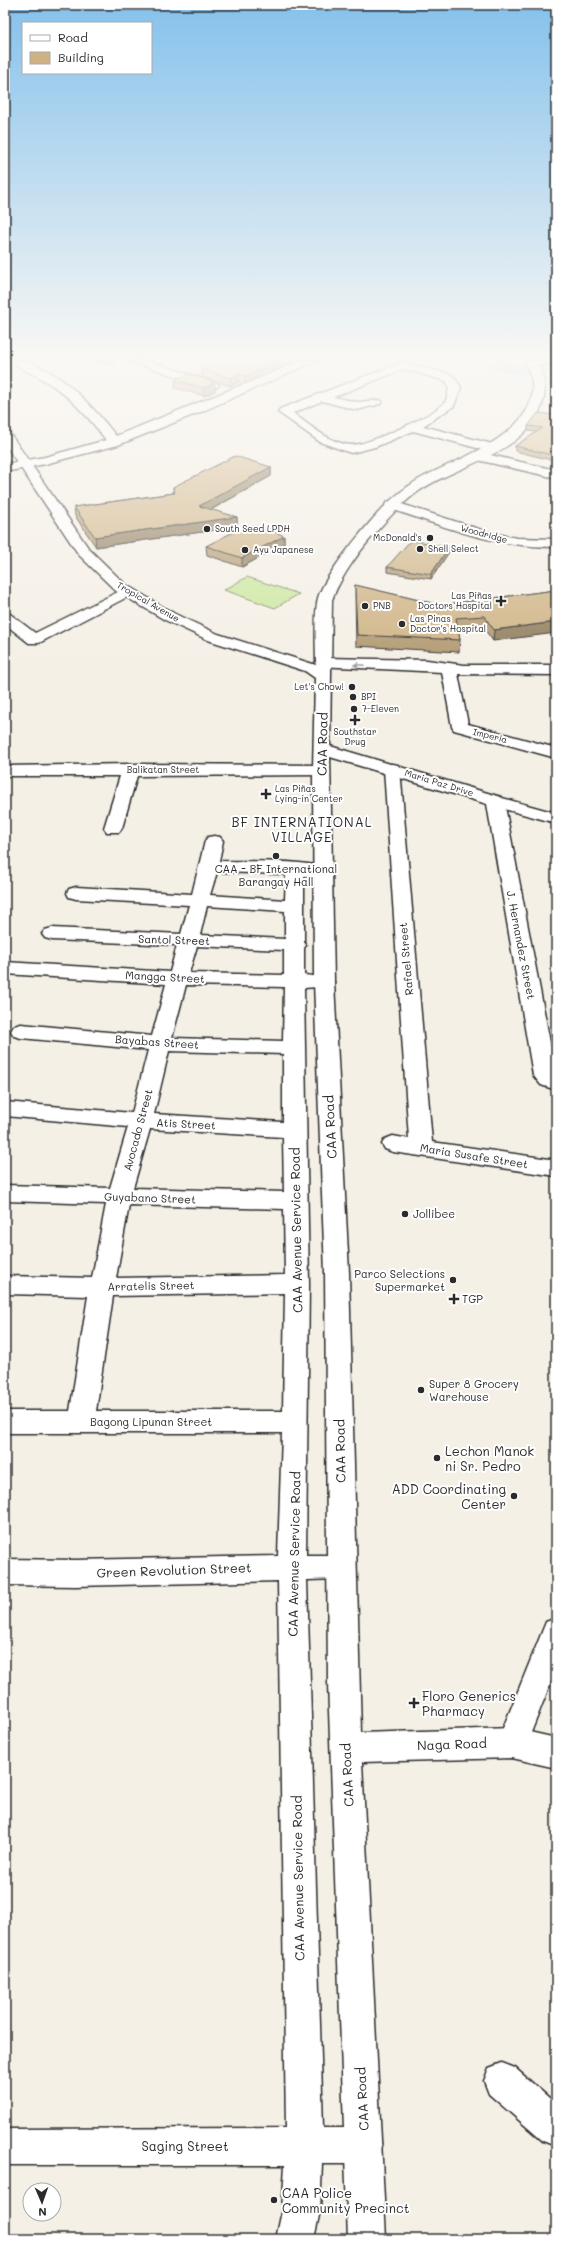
<svg xmlns="http://www.w3.org/2000/svg" width="561" height="2244" viewBox="0 0 561 2244" font-family="Mali,sans-serif">
	<rect width="100%" height="100%" fill="#f5f0e6"/>
	<filter id="ink" filterUnits="userSpaceOnUse"><feTurbulence type="fractalNoise" baseFrequency=".025" numOctaves="2"/><feDisplacementMap in="SourceGraphic" scale="8" xChannelSelector="R" yChannelSelector="G"/><feConvolveMatrix kernelMatrix="1 2 1 2 8 2 1 2 1" color-interpolation-filters="sRGB"/></filter>
	<g filter="url(#ink)">
		<!-- green -->
		<path fill="#cbe79e" stroke="#7b8964" d="M247,577L299,594L275,608L224,590Z"/>
		<g fill="none" stroke-linecap="round" stroke-linejoin="round">
			<!-- river -->
			<path fill="#92d5f3" fill-rule="evenodd" d="M482,361L532,363L556,361V373C538,375 494,378 482,361Z"/>
			<defs>
				<path id="street" d="M12,361C16,361 23,360 27,362C61,371 95,409 116,436L301,361H316L203,411L118,445L45,464L5,472V464L45,457L106,440C88,416 69,395 44,380C34,374 19,369 12,361Z
					M130,361H148L217,383L219,385L217,387H209Z
					M528,361H552L551,363L531,367L525,364Z
					M403,362L449,374L454,377L461,387L454,406L423,426L496,445L498,448L496,451L492,452L413,431L375,447L351,453L320,442L278,412L280,409ZM404,369L446,381L449,387C448,391 448,398 445,402C437,414 366,446 351,445C331,444 308,424 293,413L322,401L357,410L380,404L382,402L380,400L357,402L333,397Z
					M477,452L556,470V478L473,459L471,456Z
					M392,501L491,533L517,538L556,539V547C490,547 449,527 387,508L385,505L387,502Z
					M126,588L133,592L131,595L39,643H29L5,624V613L10,614L35,633Z
					M323,658L427,660L464,665H556V675L458,674L468,724L556,748V758L454,730L452,727L442,672L318,666L315,663L318,660Z
					M131,764L321,765L327,766L329,770L327,774L321,775L137,776L122,828L119,832H107L104,828L120,776H5V766Z
					M392,764L398,765L400,769L432,1142L556,1160V1176L393,1152L385,1149L382,1144L385,1139L393,1136L409,1139L384,769L386,765Z
					M495,796L556,813V823L489,805L486,801L489,797Z
					M214,836L220,837L223,841L219,861C255,862 294,859 329,868L331,872L329,876L322,878L304,876V942L306,945L304,948V975L331,978L334,982L331,986L304,988L309,1284L306,1555H342L352,1558L356,1567L352,1576L342,1579L307,1580L323,2128H364L377,2133L382,2146L377,2159L364,2164H322L320,2211L314,2239H276L282,2211L285,2165H5V2129L286,2128L278,1581L75,1586L5,1585V1559L75,1560L278,1556L282,1433H5V1411H70L88,1296L5,1294V1276L92,1278L106,1204L5,1201V1185L110,1188L128,1127L5,1116V1102L132,1113L148,1050L21,1038L14,1036L11,1031L14,1026L21,1024L152,1036L166,984L5,974V962L170,972L177,945L52,940L45,938L42,934L45,930L52,928L181,934L189,905L76,899L69,897L67,893L69,889L76,887L192,894L205,841L208,837ZM217,872L286,874L285,900L210,895ZM207,906L285,911V939L200,935ZM197,946L284,950V975L189,973ZM186,985L284,987L283,1041L172,1038ZM169,1051L283,1054V1122L154,1114ZM150,1129L283,1137L284,1192L133,1188ZM129,1205L284,1209L285,1275L116,1278ZM285,1293L283,1411H96L113,1296Z
					M556,1618V1669L523,1753L512,1758L501,1753L497,1743L546,1622Z
					M502,2063L515,2068L556,2104V2146L543,2141L489,2094L484,2081L489,2068Z"/>
				<path id="secondary" d="M524,361H535C544,374 547,387 543,401C530,454 455,464 416,493C387,515 344,566 332,600L330,746L501,797L504,801L556,1074V1090L541,1085L533,1075L487,804L330,757L334,982L349,1273L361,1733L512,1728L556,1738V1768L512,1758L362,1762L386,2239H348L328,1683L325,1273L314,982L313,770L315,678L305,671L208,640L165,620L116,591L79,555L5,444V431L9,432L89,549L126,585L175,614L218,634L316,665C316,647 314,614 318,598C325,574 371,519 390,501C401,491 413,482 427,475C467,455 561,424 524,361Z"/>
			</defs>
			<!-- street casing -->
			<use href="#street" stroke="#2b2b2b" stroke-width="3"/>
			<!-- secondary casing -->
			<use href="#secondary" stroke="#2b2b2b" stroke-width="3"/>
			<!-- street -->
			<use href="#street" fill="#fff" fill-rule="evenodd"/>
			<!-- secondary -->
			<use href="#secondary" fill="#fff" fill-rule="evenodd"/>
		</g>
		<!-- wall -->
		<path fill="#b19971" stroke="#2b2b2b" d="M95,361H116L106,365Z
			M297,361L245,384L239,382L230,386L202,377L201,369Z
			M175,380L215,391L204,396L175,388Z
			M556,415V457L551,460L515,451V446L537,432L528,431V426Z
			M271,467V476L211,510L237,517V527L96,547L75,516L74,507L173,493V487Z
			M284,536V544L242,567L207,555L206,546Z
			M449,547V552L431,579L387,572V567Z
			M355,585L440,605L556,590L493,641L483,627L458,629L460,640L459,652L356,646L355,596Z"/>
		<!-- shaded-wall -->
		<path fill="#907d5c" stroke="#2b2b2b" d="M106,361H116L106,365Z
			M279,361H297L245,384V376Z
			M239,374V382L230,386V378Z
			M215,383V391L204,396L203,388Z
			M556,452V457L551,460L552,455Z
			M271,467V476L199,516V506Z
			M237,517V527L96,547L95,537Z
			M284,536V544L242,567V558Z
			M449,547V552L431,579V574Z
			M556,622V633L493,641L494,630Z"/>
		<!-- building -->
		<path fill="#ceb283" stroke="#2b2b2b" d="M219,361H279L245,376L239,374L230,378L201,369Z
			M189,374L215,383L203,388L175,380Z
			M538,413L556,415V452L552,455L515,446L543,428L528,426Z
			M235,456L271,467L199,506L237,517L95,537L74,507L175,493L173,487Z
			M247,525L267,528L284,536L242,558L206,546Z
			M411,540L449,547L431,574L387,567Z
			M355,585L440,605L556,590V622L494,630L484,616L456,618L460,640L357,635Z"/>
		<!-- one-way arrows -->
		<defs><path id="oneway-solid" d="M-6-.8H1V-3.2L6.5 0L1 3.2V.8H-6Z"/></defs>
		<use fill="#a0a0a0" href="#oneway-solid" transform="translate(359 665) rotate(-179)"/>
	</g>
	<!-- sky -->
	<linearGradient id="sky" x2="0" y2="1"><stop stop-color="#85c1ec"/><stop offset="0.53" stop-color="#faf8f4"/><stop offset="1" stop-color="#faf8f4" stop-opacity="0"/></linearGradient>
	<rect width="561" height="675" fill="url(#sky)"/>
	<!-- markers -->
	<g fill="#2b2b2b" stroke="#fff" stroke-width="1.5">
		<circle cx="207" cy="529" r="4"/>
		<circle cx="430" cy="538" r="4"/>
		<circle cx="420" cy="549" r="4"/>
		<circle cx="245" cy="550" r="4"/>
		<path d="M499 595h4v4h4v4h-4v4h-4v-4h-4v-4h4z"/>
		<circle cx="365" cy="606" r="4"/>
		<circle cx="402" cy="624" r="4"/>
		<circle cx="352" cy="687" r="4"/>
		<circle cx="353" cy="697" r="4"/>
		<circle cx="354" cy="709" r="4"/>
		<path d="M353 714h4v4h4v4h-4v4h-4v-4h-4v-4h4z"/>
		<path d="M264 788h4v4h4v4h-4v4h-4v-4h-4v-4h4z"/>
		<circle cx="276" cy="856" r="4"/>
		<circle cx="405" cy="1214" r="4"/>
		<circle cx="453" cy="1280" r="4"/>
		<path d="M452 1293h4v4h4v4h-4v4h-4v-4h-4v-4h4z"/>
		<circle cx="421" cy="1390" r="4"/>
		<circle cx="437" cy="1458" r="4"/>
		<circle cx="514" cy="1496" r="4"/>
		<path d="M412 1697h4v4h4v4h-4v4h-4v-4h-4v-4h4z"/>
		<circle cx="274" cy="2200" r="4"/>
	</g>
	<g text-anchor="middle" stroke-width="4" stroke-linejoin="round" paint-order="stroke">
		<!-- far-poi labels -->
		<g font-size="9" fill="#2b2b2b" stroke="#fff" text-anchor="start">
			<text x="215" y="532">South Seed LPDH</text>
			<text x="422" y="541" text-anchor="end">McDonald's</text>
			<text x="428" y="552">Shell Select</text>
			<text x="253" y="553">Ayu Japanese</text>
			<text x="492" y="599" text-anchor="end">Las Piñas<tspan x="492" dy="10">Doctors Hospital</tspan></text>
			<text x="373" y="609">PNB</text>
			<text x="410" y="622">Las Pinas<tspan x="410" dy="10">Doctor's Hospital</tspan></text>
			<text x="344" y="690" text-anchor="end">Let's Chow!</text>
			<text x="361" y="700">BPI</text>
			<text x="362" y="712">7-Eleven</text>
			<text x="355" y="735" text-anchor="middle">Southstar<tspan x="355" dy="10">Drug</tspan></text>
			<text x="275" y="792">Las Piñas<tspan x="275" dy="10">Lying-in Center</tspan></text>
		</g>
		<!-- far-street labels -->
		<g font-size="9" fill="#2b2b2b" stroke="#fff">
			<text transform="translate(484 534) rotate(15)" y="3">Woodridge</text>
			<text transform="translate(148 602) rotate(30)" y="3">Tropical Avenue</text>
			<text transform="translate(490 736) rotate(14)" y="3">Imperia</text>
			<text x="163" y="773">Balikatan Street</text>
			<text transform="translate(439 783) rotate(17)" y="3">Maria Paz Drive</text>
		</g>
		<!-- poi labels -->
		<g font-size="11" fill="#2b2b2b" stroke="#fff" text-anchor="start">
			<text x="276" y="873" text-anchor="middle">CAA - BF International<tspan x="276" dy="13">Barangay Hall</tspan></text>
			<text x="413" y="1218">Jollibee</text>
			<text x="445" y="1278" text-anchor="end">Parco Selections<tspan x="445" dy="13">Supermarket</tspan></text>
			<text x="462" y="1303">TGP</text>
			<text x="429" y="1388">Super 8 Grocery<tspan x="429" dy="13">Warehouse</tspan></text>
		</g>
		<!-- street labels -->
		<g font-size="11" fill="#2b2b2b" stroke="#fff">
			<text transform="translate(174 940) rotate(2)" y="4">Santol Street</text>
			<text transform="translate(521 945) rotate(79)" y="4">J. Hernandez Street</text>
			<text transform="translate(406 959) rotate(-95)" y="4">Rafael Street</text>
			<text transform="translate(165 977) rotate(3)" y="4">Mangga Street</text>
			<text transform="translate(157 1042) rotate(4)" y="4">Bayabas Street</text>
			<text transform="translate(186 1124) rotate(3)" y="4">Atis Street</text>
			<text transform="translate(138 1130) rotate(-75)" y="4">Avocado Street</text>
			<text transform="translate(474 1156) rotate(9)" y="4">Maria Susafe Street</text>
			<text transform="translate(150 1198) rotate(2)" y="4">Guyabano Street</text>
			<text transform="translate(151 1286) rotate(-1)" y="4">Arratelis Street</text>
			<text x="151" y="1426">Bagong Lipunan Street</text>
		</g>
		<!-- near-street labels -->
		<g font-size="13" fill="#2b2b2b" stroke="#fff">
			<text transform="translate(322 744) rotate(-89)" y="5">CAA Road</text>
			<text transform="translate(330 1127) rotate(-93)" y="5">CAA Road</text>
			<text transform="translate(296 1230) rotate(-91)" y="5">CAA Avenue Service Road</text>
			<text transform="translate(340 1451) rotate(-91)" y="5">CAA Road</text>
			<text transform="translate(294 1554) rotate(-89)" y="5">CAA Avenue Service Road</text>
			<text transform="translate(174 1570) rotate(-2)" y="5">Green Revolution Street</text>
			<text transform="translate(452 1744) rotate(-2)" y="5">Naga Road</text>
			<text transform="translate(347 1775) rotate(-93)" y="5">CAA Road</text>
			<text transform="translate(298 1878) rotate(-91)" y="5">CAA Avenue Service Road</text>
			<text transform="translate(362 2099) rotate(-93)" y="5">CAA Road</text>
			<text x="185" y="2151">Saging Street</text>
		</g>
		<!-- quarter labels -->
		<g font-size="13" letter-spacing="1" fill="#2b2b2b" stroke="#fff">
			<text x="302" y="827">BF INTERNATIONAL<tspan x="302" dy="15">VILLAGE</tspan></text>
		</g>
		<!-- near-poi labels -->
		<g font-size="13" fill="#2b2b2b" stroke="#fff" text-anchor="start">
			<text x="445" y="1456">Lechon Manok<tspan x="445" dy="15">ni Sr. Pedro</tspan></text>
			<text x="506" y="1494" text-anchor="end">ADD Coordinating<tspan x="506" dy="15">Center</tspan></text>
			<text x="422" y="1701">Floro Generics<tspan x="422" dy="15">Pharmacy</tspan></text>
			<text x="282" y="2198">CAA Police<tspan x="282" dy="15">Community Precinct</tspan></text>
		</g>
	</g>
	<!-- margin -->
	<rect width="561" height="2244" fill="none" stroke="#fff" stroke-width="20"/>
	<rect x="10" y="10" width="541" height="2224" fill="none" stroke="#2b2b2b" stroke-width="1.5" filter="url(#ink)"/>
	<!-- legend -->
	<rect x="22" y="22" width="130" height="52" fill="#ffffff" stroke="#aaaaaa"/>
	<rect x="30" y="35" width="20" height="6" fill="#ffffff" stroke="#aaaaaa"/>
	<text x="58" y="42" font-size="12" fill="#2b2b2b">Road</text>
	<rect x="30" y="52" width="20" height="12" fill="#ceb283" stroke="#aaaaaa"/>
	<text x="58" y="62" font-size="12" fill="#2b2b2b">Building</text>
	<!-- north arrow -->
	<g transform="translate(42 2202) rotate(178)"><circle r="19" fill="#ffffff" stroke="#aaaaaa"/>
	<path d="M0-3L7 15L0 10L-7 15Z" fill="#2b2b2b"/>
	<text y="-6" font-size="11" font-weight="bold" text-anchor="middle" fill="#2b2b2b">N</text>
	</g>
</svg>
